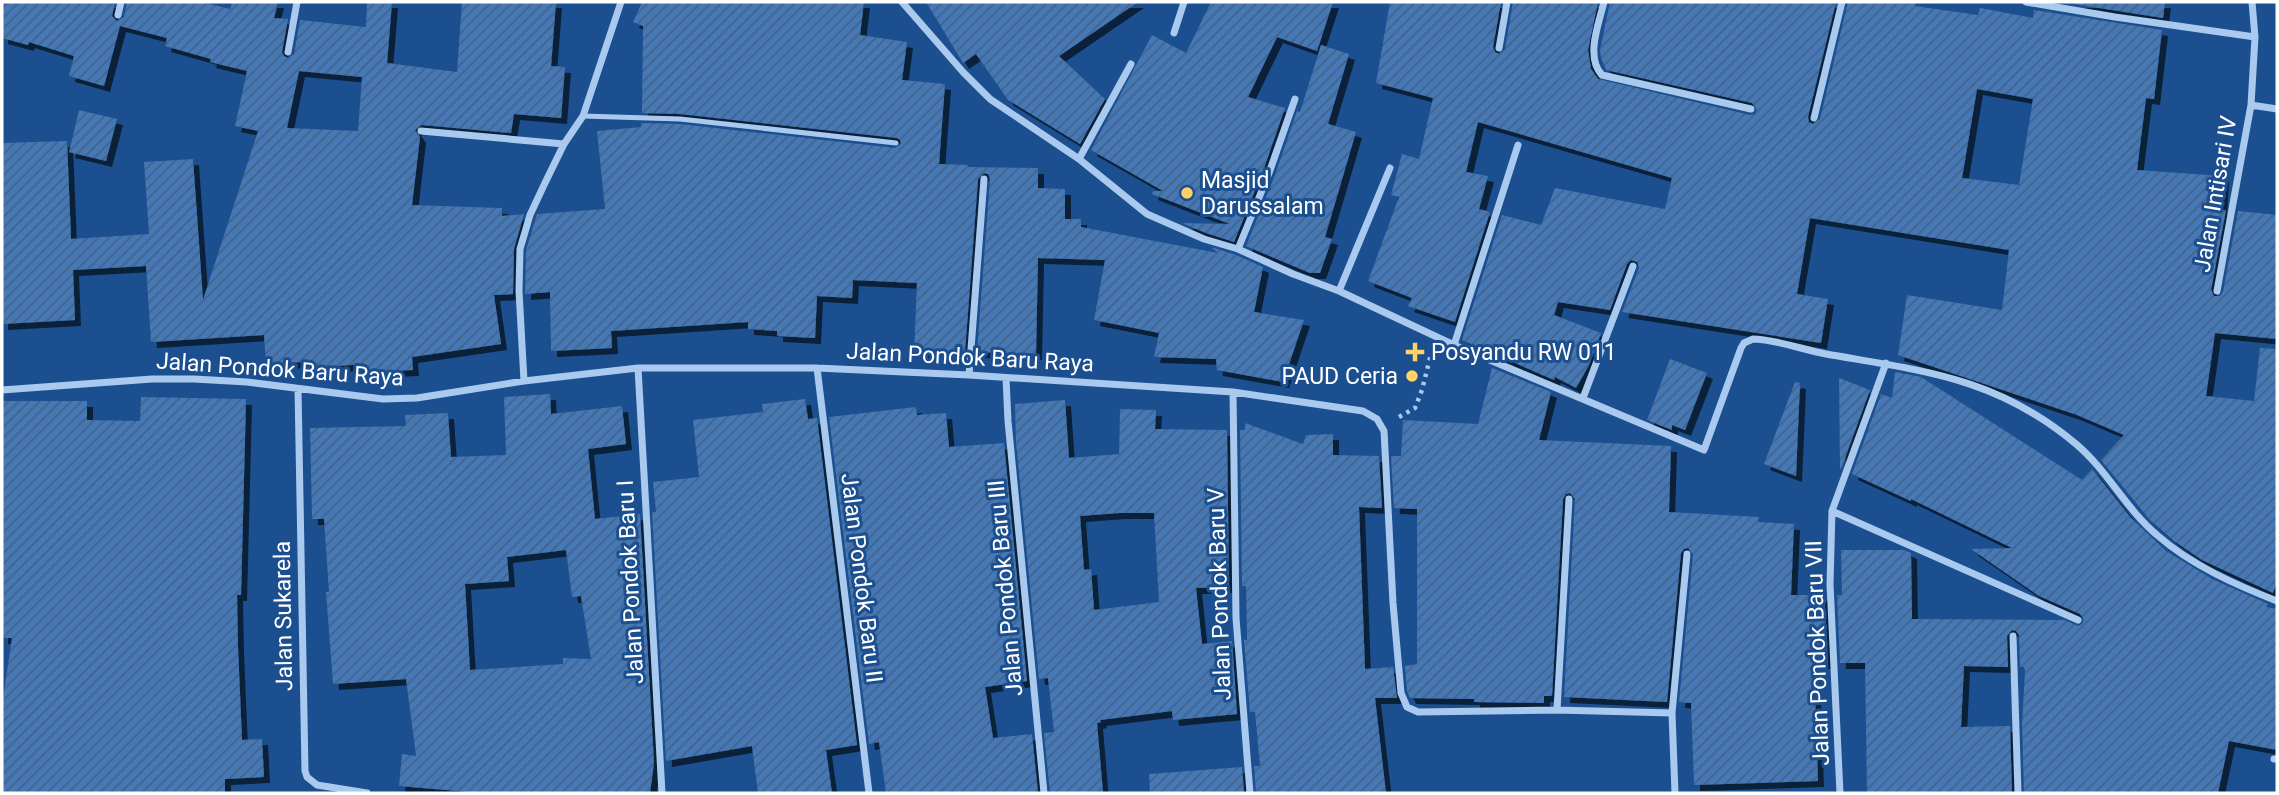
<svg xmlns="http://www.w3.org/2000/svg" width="2279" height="795" viewBox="0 0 2279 795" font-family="Roboto,sans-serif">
	<defs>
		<pattern id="building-hatch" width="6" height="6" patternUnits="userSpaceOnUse" patternTransform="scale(1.75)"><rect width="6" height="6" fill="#4478b7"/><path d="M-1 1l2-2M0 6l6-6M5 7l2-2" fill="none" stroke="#486282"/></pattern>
		<filter id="shadow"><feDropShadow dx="6" dy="6" stdDeviation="0" flood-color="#0009"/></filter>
	</defs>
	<rect width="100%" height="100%" fill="#1b4f8f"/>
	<!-- building -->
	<path fill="url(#building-hatch)" fill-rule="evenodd" filter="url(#shadow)" d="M2,2H115L112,16L117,21L124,17L127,2H202L230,9L232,2H278L274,18L288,19L282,52L284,56L288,58L294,54L300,20L366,27L367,2H392L387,63L457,72L462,2H556L551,66L565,67L561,118L514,114L511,133L422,125L415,130L420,137L412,205L502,208V216L524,214L514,249L513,294L494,295L501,344L412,357L413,370L366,372V364L308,368V362L266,363L264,335L151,342L146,266L73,270L75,320L2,324V143L67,141L71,239L149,234L144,162L193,159L203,300L258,131L235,126L247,71L210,62L211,59L165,46L167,38L120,26L104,86L69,76L74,56L29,42L28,45L2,38ZM299,71L362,77L358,131L287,128Z
		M642,2H864L860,35L907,42L902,80L945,84L939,164L968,165V167L1038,168V188L1065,189V219H1081V227L1218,253L1211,247L1236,255L1263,267L1254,312L1304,320L1283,382L1217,370L1216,359L1154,357L1159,333L1094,320L1105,260L1038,258L1036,354L977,352L990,179L988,174L984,173L978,179L965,352L956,351V354L914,353L917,283L853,280L852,298L817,296L815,338L777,336V331L748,329V322L611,331L612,348L551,351L550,292L525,294L526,250L537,214L605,209L597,131L641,127V123L680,124L895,148L901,144L900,140L897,138L680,114L642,113L643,26L633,22Z
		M926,2H1138L1059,56L1105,99L1080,144L1008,100L976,54L963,63Z
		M1211,2H1333L1317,51L1277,37L1248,97L1285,108L1263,171L1234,242L1206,233L1182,223L1230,224L1152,194L1153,191H1163L1091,150L1152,35L1186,53Z
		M1390,2H1501L1493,47L1495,52L1499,54L1505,49L1513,2H1598L1588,50L1591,69L1598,79L1750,115L1755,114L1757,110L1752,103L1606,70L1601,58L1600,50L1610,2H1836L1808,117L1809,122L1813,124L1820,119L1848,2H1915V6L1978,15L1980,8L2033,18L2034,10L2162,30L2154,99L2146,98L2137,170L2223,176L2221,210H2226L2211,290L2214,296H2220L2223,292L2238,211L2277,215V339L2215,333L2206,396L2254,401L2260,348L2277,349V582L2273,593L2202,560L2174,541L2150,520L2101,460L2124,435L2077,415L1898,355L1907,295L2002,310L2009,250L1810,218L1797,294L1828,299L1821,343L1622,312L1639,268L1637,262L1631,260L1627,264L1610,310L1558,302L1554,315L1601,333L1589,365L1576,388L1555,377L1554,380L1462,340L1502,215L1541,225L1555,188L1665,209L1672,178L1478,122L1466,172L1488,176L1479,209L1490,212L1455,322L1408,306L1412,298L1368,281L1399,197L1391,195L1402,154L1419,159L1433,98L1376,83ZM1977,89L2033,99L2019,185L1962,178Z
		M2061,2H2165L2163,18Z
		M1321,45L1349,54L1328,124L1356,132L1325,237L1332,239L1320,273H1310L1246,246L1275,175L1297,111L1300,112Z
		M79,110L117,119L106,161L69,152Z
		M1670,359L1707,373L1685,430L1672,425V430L1647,420Z
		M1492,368L1551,392L1539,440L1671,446L1669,512L1759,517L1758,522L1794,524L1791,595H1824L1828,663H1814L1818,781L1694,785L1691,703L1679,702L1693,555L1688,548L1684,549L1681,553L1667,702L1564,697L1575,499L1570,493L1566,494L1563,499L1552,696H1544V703L1474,702V699L1410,698L1407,691L1405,666L1417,664V509L1394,508L1391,456H1401L1403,420L1478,424Z
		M1895,372L1921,377L2082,480L2092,469L2131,518L2166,551L2212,579L2268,604L2266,607L2277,609V750L2229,741L2218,793H2024L2022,725L2025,671L2024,667H2020L2019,635L2016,631L2012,630L2007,636L2008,667L1964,666L1961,727L2010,726L2012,793H1867L1865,663H1840L1837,595H1842L1841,550H1904L1911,553L1912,619L2064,620L2078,626L2082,624L2084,620L2080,614L2039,596L1971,549L2012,548L1911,499V501L1852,474L1881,394L1892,398Z
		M1839,378L1870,390L1841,469H1840Z
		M1795,382L1800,383L1796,476L1764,464Z
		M550,394L551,414L622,406L626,444L588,449L595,519L640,514L654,763L650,793H482L399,786L402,754L416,756L406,679L333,684L326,592H329L324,519H312L310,428L406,426L405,415L448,413L451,457L506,455L504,397ZM566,550L572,597L581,596L591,659L563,658V664L470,670L465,584L509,581L507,557Z
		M141,397L246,399L241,595H237L238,648L242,740L262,739L264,777L225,779V793H2V705L12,638H2V401H87V420L140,421Z
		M805,399L808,419L817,418L857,745L826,750L832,793H758L752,746L666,761L652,512H656L653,482L699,477L693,420L763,412L762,404Z
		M1065,400L1069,458L1119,454L1120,409L1156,410L1155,429L1227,430L1229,587L1196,588L1202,644L1232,641L1237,714L1173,720L1172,711L1100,720L1101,722L1097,723L1103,793H1050L1044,733L1054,732L1048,678L1039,679L1016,442L1015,404ZM1119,513H1154L1159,602L1094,610L1091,569L1084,570L1080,516Z
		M916,407L917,415L946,413L949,447L1004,443L1027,681L985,687L993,738L1032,734L1038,793H886L879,742L869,744L829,417Z
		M1245,423L1303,444L1306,435L1333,434V455L1379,456L1382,508L1359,507L1365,669L1393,667L1397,698H1375L1386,793H1256L1254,766H1260L1255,712H1250L1244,640H1247L1246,586H1242L1240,430H1245Z
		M1242,767L1244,793H1150L1149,774Z"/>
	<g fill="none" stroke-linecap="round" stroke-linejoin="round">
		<!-- path -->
		<path stroke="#a9c9ee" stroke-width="4.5" stroke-dasharray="3.5 5" stroke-linecap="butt" d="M1399,417L1415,408L1422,390L1431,354"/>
		<!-- lane -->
		<path stroke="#a9c9ee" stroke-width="5" d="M583,116L680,119L896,143"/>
		<!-- street -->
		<path stroke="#a9c9ee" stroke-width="7" d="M902,2L963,72L990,99L1079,159L1147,214L1204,239L1238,249L1293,274L1339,291L1454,345L1704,450L1741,348L1744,343L1753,339C1774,339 1804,350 1826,354C1924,371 1996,377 2076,444C2107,470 2126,509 2157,535C2191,565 2236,585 2277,601
			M1604,2C1599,23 1585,57 1602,75L1751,109
			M2026,2L2115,17L2255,37L2251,105L2277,109
			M2252,2L2255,37
			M118,15L121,2
			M1174,33L1184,2
			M1499,48L1507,2
			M288,52L297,2
			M1814,118L1842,2
			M421,131L564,144
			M1079,159L1131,64
			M1238,249L1269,173L1295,99
			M1339,291L1390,168
			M2217,291L2251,105
			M1454,345L1518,145
			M638,368L662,793
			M817,368L869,793
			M969,375L984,179
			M1006,378L1008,421L1044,793
			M524,381L519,291L520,249L530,215L544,185L564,144L583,116L621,2
			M298,389L305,771L307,777L317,785L367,793
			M2,390L152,379H194L247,382L383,399L417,398L524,381L638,368H817L969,375L1233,392L1363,411L1377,419L1384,431L1393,603L1401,693L1407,707L1418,712L1557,710L1672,713
			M1233,392L1236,618L1250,793
			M1583,398L1633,266
			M1832,511L2078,620
			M2013,636L2018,793
			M1557,710L1569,499
			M2274,759H2277
			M1675,793L1672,713L1687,554
			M1840,793L1830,584L1832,511L1886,363"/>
	</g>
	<!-- markers -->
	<g fill="#ffd166" stroke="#1b4f8f" stroke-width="2.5">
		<circle cx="1187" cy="193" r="7"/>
		<path d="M1411.5 341.5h7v7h7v7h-7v7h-7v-7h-7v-7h7z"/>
		<circle cx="1412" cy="376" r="7"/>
	</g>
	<g text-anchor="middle" stroke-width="6" stroke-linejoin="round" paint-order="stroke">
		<!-- poi labels -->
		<g font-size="23" fill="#fff" stroke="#1b4f8f" text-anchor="start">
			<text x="1201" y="188">Masjid<tspan x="1201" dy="26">Darussalam</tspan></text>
			<text x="1431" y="360">Posyandu RW 011</text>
			<text x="1398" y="384" text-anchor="end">PAUD Ceria</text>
		</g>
		<!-- street labels -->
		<g font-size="23" fill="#fff" stroke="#1b4f8f">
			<text transform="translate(2215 194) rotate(-80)" y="8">Jalan Intisari IV</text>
			<text transform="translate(970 357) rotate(3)" y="8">Jalan Pondok Baru Raya</text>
			<text transform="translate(280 369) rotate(4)" y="8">Jalan Pondok Baru Raya</text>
			<text transform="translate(862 578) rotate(83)" y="8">Jalan Pondok Baru II</text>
			<text transform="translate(630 582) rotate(-93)" y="8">Jalan Pondok Baru I</text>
			<text transform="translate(1005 588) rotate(-95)" y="8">Jalan Pondok Baru III</text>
			<text transform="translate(1219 594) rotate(-92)" y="8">Jalan Pondok Baru V</text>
			<text transform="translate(283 616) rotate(-91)" y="8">Jalan Sukarela</text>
			<text transform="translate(1817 653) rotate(-92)" y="8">Jalan Pondok Baru VII</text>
		</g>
	</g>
	<!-- border -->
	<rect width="2279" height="795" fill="none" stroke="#ffffff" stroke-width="7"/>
</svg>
